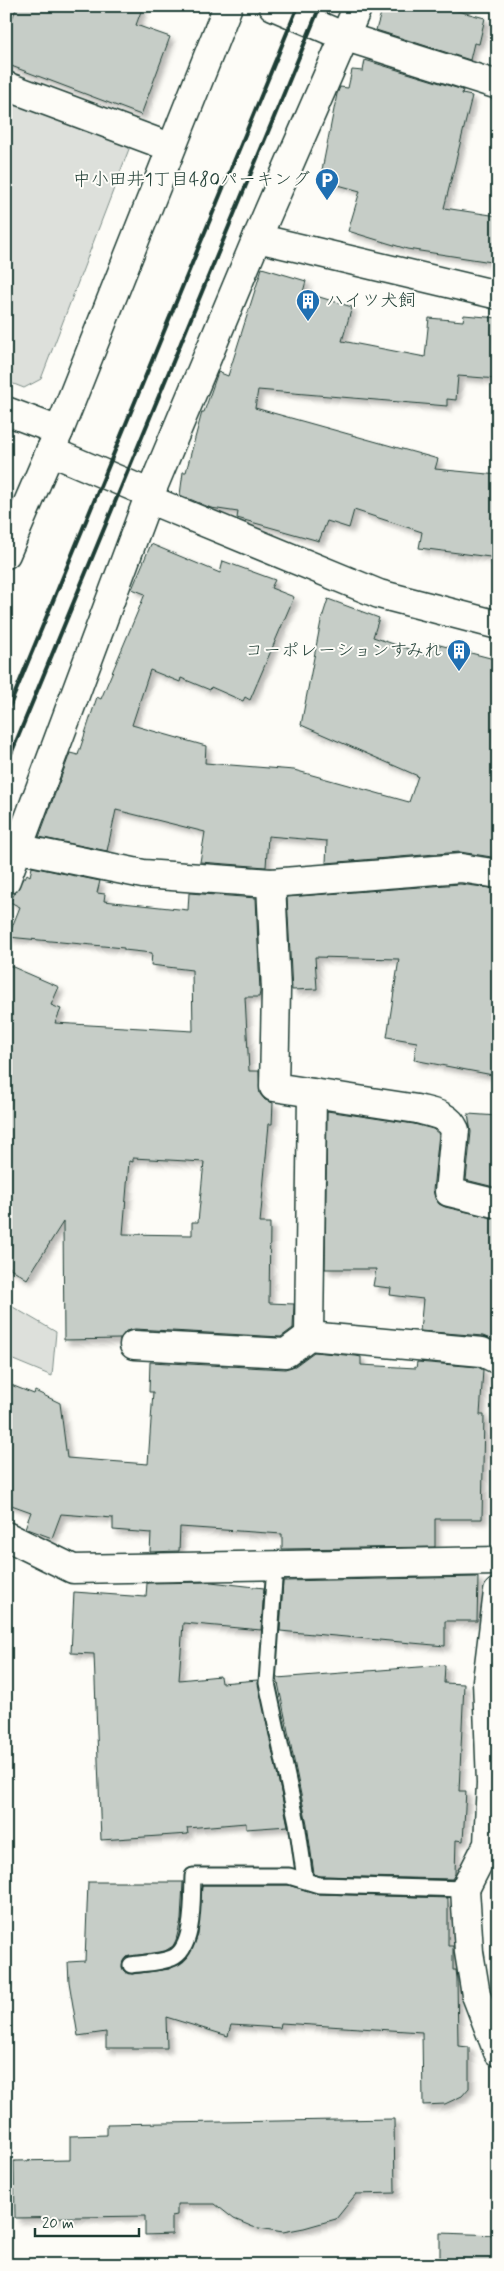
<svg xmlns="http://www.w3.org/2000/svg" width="504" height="2271" viewBox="0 0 504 2271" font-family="Mynerve,'Klee One',sans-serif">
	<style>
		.green { fill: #dde0db; stroke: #7e8e88 }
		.building { fill: #c6cdc7; stroke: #1f3d34; fill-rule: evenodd; filter: url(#shadow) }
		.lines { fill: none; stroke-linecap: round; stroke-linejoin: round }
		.service-casing { stroke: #1f3d34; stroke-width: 19 }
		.minor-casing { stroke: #1f3d34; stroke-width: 31 }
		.tertiary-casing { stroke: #1f3d34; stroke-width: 31 }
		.service { stroke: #fdfcf7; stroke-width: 15 }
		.minor { stroke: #fdfcf7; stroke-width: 28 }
		.tertiary { stroke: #fdfcf7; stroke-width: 28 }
		.rail { stroke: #1f3d34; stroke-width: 4 }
		.labels { text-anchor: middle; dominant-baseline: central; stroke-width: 4; stroke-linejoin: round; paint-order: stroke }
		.poi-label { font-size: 18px; fill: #1f3d34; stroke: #fdfcf7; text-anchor: end }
	</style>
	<defs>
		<filter id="shadow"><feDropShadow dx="4.5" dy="4.5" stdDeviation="2.5" flood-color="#0004"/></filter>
	</defs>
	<rect width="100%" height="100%" fill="#fdfcf7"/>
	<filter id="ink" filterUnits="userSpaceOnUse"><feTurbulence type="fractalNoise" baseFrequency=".02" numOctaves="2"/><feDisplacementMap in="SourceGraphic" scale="10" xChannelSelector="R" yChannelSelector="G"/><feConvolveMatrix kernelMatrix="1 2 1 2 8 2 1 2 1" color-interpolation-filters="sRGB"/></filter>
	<g filter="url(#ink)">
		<!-- green -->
		<g class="green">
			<path d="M6 96 126 140 129 149 41 379 24 388 6 381Z"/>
			<path d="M6 1303 56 1332 52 1376 6 1357Z"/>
		</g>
		<!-- building -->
		<g class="building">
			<path d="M17 6H143L136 25 170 37 141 115 6 64V35Z"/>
			<path d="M383 6H438L485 18 479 44 474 43 470 60 376 30Z"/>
			<path d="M365 60 463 90 462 94 472 96 444 208 498 216V263L407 249 348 231 360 191 320 180 337 94 340 87 348 88 352 70 363 71Z"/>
			<path d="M262 268 306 281 303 292 352 307 342 341 425 357 429 318 463 321 464 315 498 318V379L458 376 456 400 447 399V406L258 390 255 408 438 459 435 469 498 475V558L419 548 422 532 354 510 349 528 327 521 319 541 237 518 238 512 211 508 180 495 183 472H186L202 412H204L218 372 228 376Z"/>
			<path d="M151 544 220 573 223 561 275 580 271 588 294 597 250 700 245 697 243 701 211 687 210 690 181 678 180 682 150 670 132 725 206 746 205 763 294 770 409 802 418 776 301 725 321 621 328 599 379 618 373 637 429 656 432 643 498 660V858L460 852 326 863 327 841 268 836 266 867 200 862 205 832 116 810 107 851 39 837 70 753 78 755 97 697 101 699 145 594 132 589Z"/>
			<path d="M32 867 100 881 97 893 105 894 104 901 188 910 189 893 256 898 260 992 259 997H245L249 1071H259L260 1094 265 1100 273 1103 272 1124H269L260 1223H270L269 1303 294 1304 293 1328 281 1337 135 1329 126 1331 120 1339 64 1340 63 1222 27 1279 6 1265V964L59 987 51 1005 61 1009 55 1023 193 1031 192 970 151 965 152 953 124 950V948L8 937 20 907 10 902 23 878H25L27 874 30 876ZM133 1158 204 1162 198 1222H192V1235L123 1234 129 1161 133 1162Z"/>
			<path d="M460 884 498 889V1076L414 1060 417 1042 387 1037 399 959 315 957 317 989 292 990 287 897Z"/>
			<path d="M327 1111 414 1124 433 1129 439 1134 433 1190 435 1198 439 1204 445 1207 498 1219V1321L492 1340 483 1336 420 1331 423 1299 390 1295 391 1288 373 1286 376 1269H325Z"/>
			<path d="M468 1114 498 1116V1188L466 1180 471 1132Z"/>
			<path d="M314 1352 356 1356 361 1357V1365L416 1368 417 1362 478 1367 483 1370 480 1415H484L482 1519H435V1547L282 1549V1534L180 1527 179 1551 150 1552 151 1533 113 1530V1518L61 1514 52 1538 25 1528 31 1512 6 1503V1383L34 1394 35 1391 60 1403 67 1458 148 1464 153 1392H149L150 1362 285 1369 295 1366Z"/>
			<path d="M478 1577 477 1621H445V1646L280 1631 283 1581Z"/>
			<path d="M211 1582 264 1588 261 1630 183 1623 179 1680 220 1676 221 1683 258 1680 288 1826 246 1829V1823L187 1828 188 1834 101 1840 94 1654 71 1653 74 1592 146 1597 147 1583Z"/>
			<path d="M445 1665 444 1683 464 1684 459 1791H466L463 1841 456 1840 455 1874 452 1879 320 1876 314 1874 307 1824 277 1678Z"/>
			<path d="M88 1882H183L181 1920 176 1940 173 1946 165 1951 126 1957 122 1967 124 1971 132 1974 170 1969 187 1958 198 1935 202 1885H288L319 1894 448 1898V1946H453V1970H456L457 1978 458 2046 469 2047V2088L462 2096 445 2104 423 2105 422 2032 281 2023 280 2028 231 2025 228 2036 166 2017 167 2048H106V2032L78 2036 69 1982 68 1962 85 1961Z"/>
			<path d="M394 2119 395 2193 356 2194 336 2219 304 2228 283 2232 253 2227 234 2219 215 2204H177V2215L172 2216V2234L145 2235V2216L15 2218 14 2161 70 2160V2136L107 2135V2124Z"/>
			<path d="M440 2233 498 2235V2265H440Z"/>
		</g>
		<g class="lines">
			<!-- service casing -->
			<g class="service-casing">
				<g id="service">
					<path d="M275 1565 267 1683 297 1823 305 1879"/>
					<path d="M131 1965C144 1963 160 1963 172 1958 195 1949 192 1897 193 1876H289L319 1885 465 1889"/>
				</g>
			</g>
			<!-- minor casing -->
			<g class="minor-casing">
				<g id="minor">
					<path d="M273 6 343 36 498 85"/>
					<path d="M6 86 170 147"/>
					<path d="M257 238 498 295"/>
					<path d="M6 411 59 431"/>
					<path d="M50 451 151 494"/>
					<path d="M148 499 379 594 498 625"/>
					<path d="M6 846 143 874 271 883 461 868 498 874"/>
					<path d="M6 880 148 499 257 238 358 6"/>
					<path d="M271 883 276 990 274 1087 417 1109C432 1113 448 1114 455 1130L449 1192 498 1204"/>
					<path d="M309 1336 312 1093"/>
					<path d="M134 1345 286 1353 309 1336 482 1352 498 1360"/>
					<path d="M6 1536 73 1569 498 1561"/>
					<path d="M498 1592 487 1681 491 1783 488 1844 465 1889 469 1952 476 1995 498 2052"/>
				</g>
			</g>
			<!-- tertiary casing -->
			<g class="tertiary-casing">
				<path id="tertiary" d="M6 554 59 431 228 6"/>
			</g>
			<!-- service -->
			<use href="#service" class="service"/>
			<!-- minor -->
			<use href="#minor" class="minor"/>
			<!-- tertiary -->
			<use href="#tertiary" class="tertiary"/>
			<!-- rail -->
			<g class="rail">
				<path d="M6 715 298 6"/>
				<path d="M6 766 320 6"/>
			</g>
		</g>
	</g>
	<!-- icons -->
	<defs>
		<g id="parking-pin" transform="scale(1.25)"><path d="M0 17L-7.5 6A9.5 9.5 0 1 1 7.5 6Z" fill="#1f6fb2" stroke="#fdfcf7"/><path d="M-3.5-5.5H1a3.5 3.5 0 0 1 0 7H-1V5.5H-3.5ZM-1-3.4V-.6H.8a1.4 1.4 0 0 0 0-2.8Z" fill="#fff"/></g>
		<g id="building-pin" transform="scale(1.25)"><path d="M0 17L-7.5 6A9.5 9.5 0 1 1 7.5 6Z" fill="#1f6fb2" stroke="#fdfcf7"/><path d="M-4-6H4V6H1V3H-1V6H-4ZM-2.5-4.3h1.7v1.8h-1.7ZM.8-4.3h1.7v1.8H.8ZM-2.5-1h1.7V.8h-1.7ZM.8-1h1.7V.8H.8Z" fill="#fff"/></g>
	</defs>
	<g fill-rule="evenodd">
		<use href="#parking-pin" x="327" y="180"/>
		<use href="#building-pin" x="308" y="301"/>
		<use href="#building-pin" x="459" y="651"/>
	</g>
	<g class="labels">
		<!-- poi labels -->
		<g class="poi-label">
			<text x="310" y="180">中小田井1丁目480パーキング</text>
			<text x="326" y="301" text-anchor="start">ハイツ犬飼</text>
			<text x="442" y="651">コーポレーションすみれ</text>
		</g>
	</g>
	<!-- margin -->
	<rect width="504" height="2271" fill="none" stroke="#fdfcf7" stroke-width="25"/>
	<rect x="12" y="12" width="479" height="2246" fill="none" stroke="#1f3d34" stroke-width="2" filter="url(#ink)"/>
	<!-- scale -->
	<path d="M35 2228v8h104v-8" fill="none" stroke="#1f3d34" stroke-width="2.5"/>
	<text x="42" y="2228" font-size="15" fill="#1f3d34" stroke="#fdfcf7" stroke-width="4" paint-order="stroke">20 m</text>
</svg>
